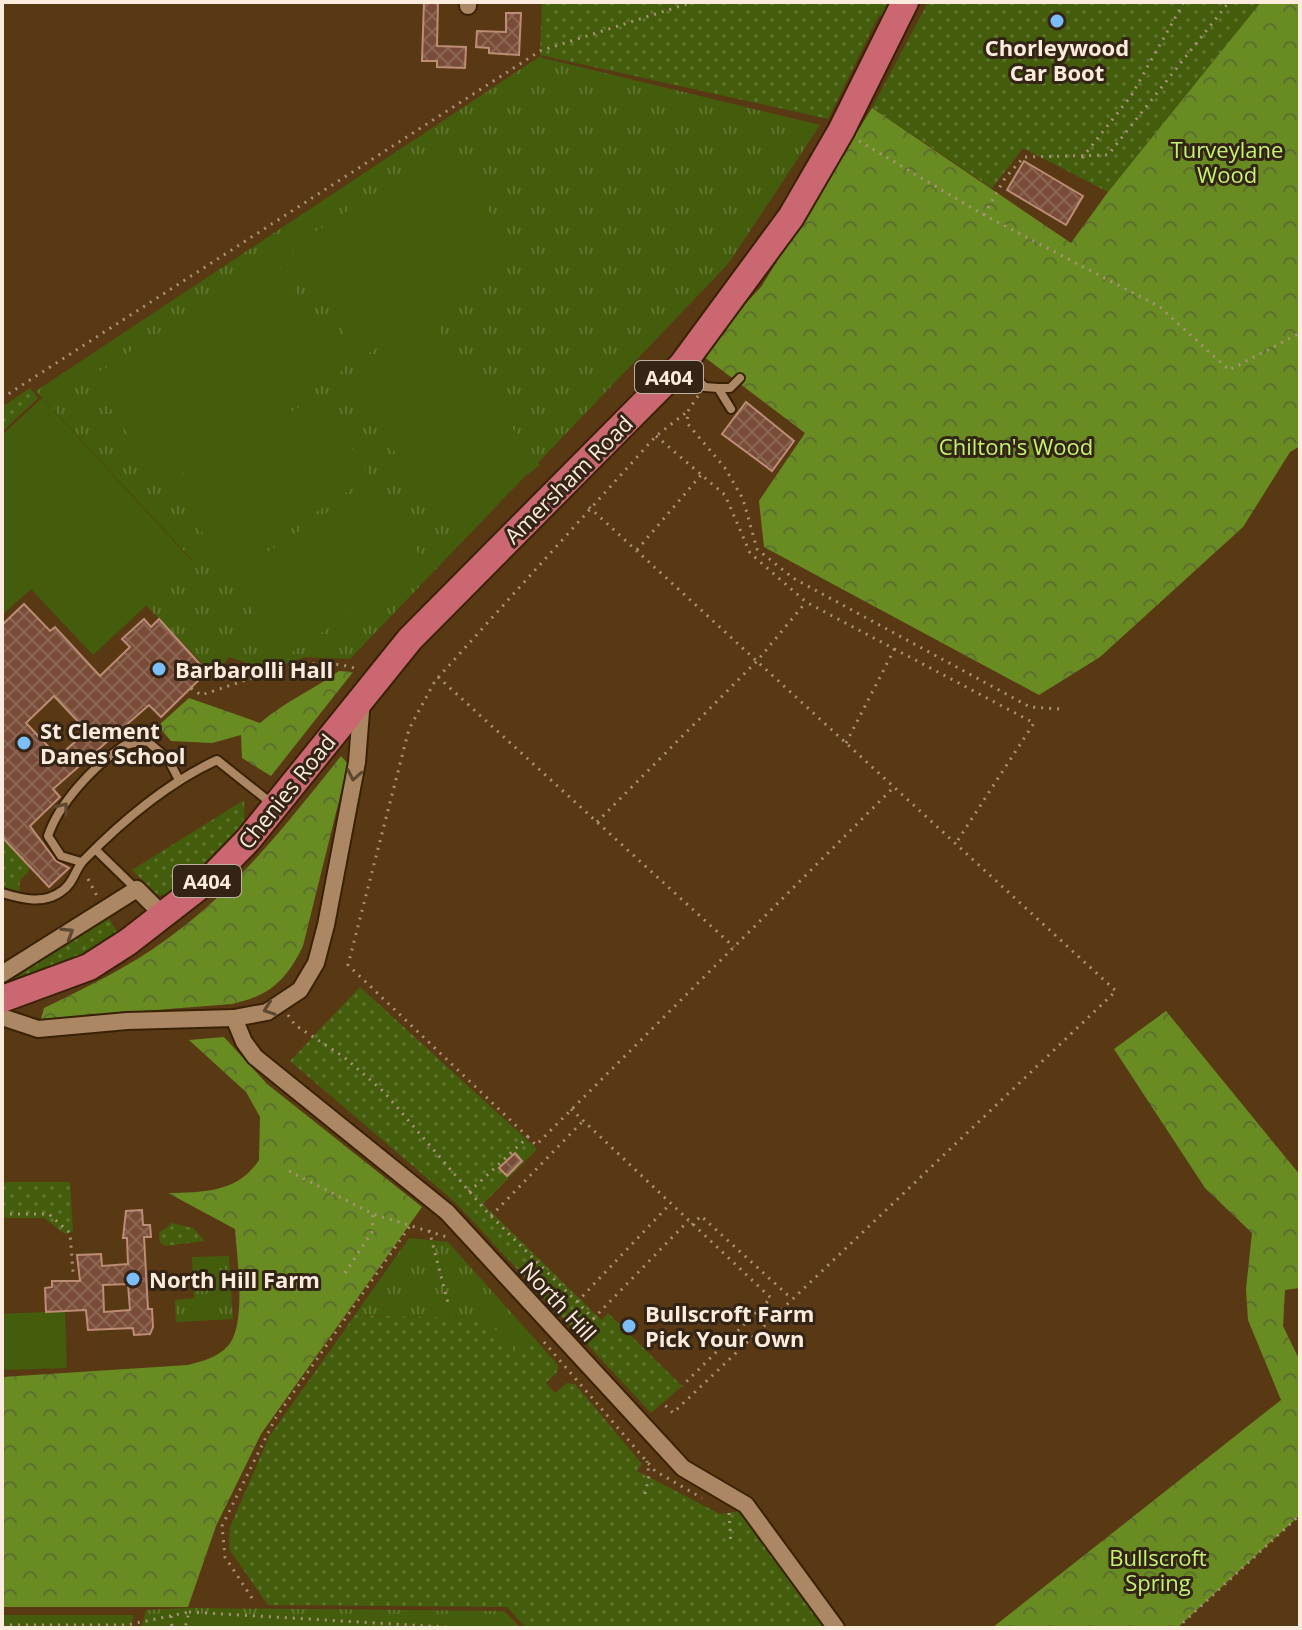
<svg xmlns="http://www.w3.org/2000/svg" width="1302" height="1630" viewBox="0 0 1302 1630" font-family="'Open Sans',sans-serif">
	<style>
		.grass { fill: url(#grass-dots) }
		.forest { fill: url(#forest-crowns) }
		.park { fill: url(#park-tufts) }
		.pitch { fill: #435d0c }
		.building { fill: url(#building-cross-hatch); stroke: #bc8c75; stroke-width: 2; fill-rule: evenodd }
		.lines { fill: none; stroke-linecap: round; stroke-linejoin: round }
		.service-casing { stroke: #392105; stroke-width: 12 }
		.minor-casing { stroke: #392105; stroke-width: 20 }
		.primary-casing { stroke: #392105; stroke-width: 30 }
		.path { stroke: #aa9278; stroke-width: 3; stroke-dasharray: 2 6; stroke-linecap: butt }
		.service { stroke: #ac8763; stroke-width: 8 }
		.minor { stroke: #ac8763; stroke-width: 16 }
		.primary { stroke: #cb6771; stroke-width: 26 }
		.oneway { stroke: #5d4730 }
		.poi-dot { fill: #7cbef9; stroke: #332415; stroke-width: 3 }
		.labels { text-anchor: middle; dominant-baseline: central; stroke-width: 6; stroke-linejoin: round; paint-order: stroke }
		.shield { fill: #332415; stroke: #c0b0a1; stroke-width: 2 }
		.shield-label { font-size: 20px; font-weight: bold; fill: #fcecdd }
		.poi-label { font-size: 22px; font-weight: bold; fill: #fcecdd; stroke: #332415; text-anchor: start }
		.park-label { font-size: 22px; fill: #c2f371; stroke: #332415 }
		.street-label { font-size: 22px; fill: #fcecdd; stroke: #332415 }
	</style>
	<defs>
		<pattern id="grass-dots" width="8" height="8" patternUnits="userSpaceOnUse" patternTransform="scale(2)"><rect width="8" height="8" fill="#435d0c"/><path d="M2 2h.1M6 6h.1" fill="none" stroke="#5f742f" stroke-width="1.8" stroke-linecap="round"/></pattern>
		<pattern id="forest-crowns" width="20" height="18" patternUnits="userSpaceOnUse" patternTransform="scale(2)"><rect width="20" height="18" fill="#698c22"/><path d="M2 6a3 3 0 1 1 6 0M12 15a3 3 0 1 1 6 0" fill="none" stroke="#5d702f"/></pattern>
		<pattern id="park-tufts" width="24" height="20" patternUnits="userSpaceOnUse" patternTransform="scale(2)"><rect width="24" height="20" fill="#435d0c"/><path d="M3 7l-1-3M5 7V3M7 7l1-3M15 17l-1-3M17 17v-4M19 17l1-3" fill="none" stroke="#5f742f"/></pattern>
		<pattern id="building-cross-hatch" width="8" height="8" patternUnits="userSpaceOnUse" patternTransform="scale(2)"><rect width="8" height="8" fill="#784c37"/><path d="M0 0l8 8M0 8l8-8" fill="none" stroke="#8c6654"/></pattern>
	</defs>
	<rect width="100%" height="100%" fill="#593914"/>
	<!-- grass -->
	<g class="grass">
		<path d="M542 2H896L888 19 879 15 828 119 540 55Z"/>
		<path d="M928 2H1261L1108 192 1023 148 992 188 872 108Z"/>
		<path d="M30 388 38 398 2 432V407Z"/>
		<path d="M244 800C245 810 245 821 240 831 230 848 177 898 158 895L132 870Z"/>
		<path d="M5 840 29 866V871L20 881 19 893 2 886V843Z"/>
		<path d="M108 917 119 935 73 961 2 990 4 981Z"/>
		<path d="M360 987 537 1149 483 1204 601 1320 608 1313 682 1386 651 1413 455 1202 290 1061Z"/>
		<path d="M2 1182H70L73 1232 65 1234 44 1218H2Z"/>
		<path d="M172 1223 193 1228 205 1241 165 1246 160 1242 159 1233Z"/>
		<path d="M355 1315 485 1318 515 1352 534 1338 558 1365 557 1372 546 1383 555 1393 567 1383 575 1384 642 1464 637 1471 720 1514 740 1511 825 1628H526L507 1607 268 1605 229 1549 230 1527 269 1437Z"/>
	</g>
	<!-- forest -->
	<g class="forest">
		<path d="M1261 2H1300V446L1290 452 1243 527 1100 657 1039 695 764 547 759 501 805 433 699 353 761 287 872 108 1071 243 1108 192Z"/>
		<path d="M339 671 353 672 271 776 242 758 241 735 212 743 171 741 158 726 189 698 260 723C284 702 313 690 339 671Z"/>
		<path d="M341 756 348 764 303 946C286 981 269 996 232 1004L41 1019 44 1008C87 987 129 967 167 939 236 890 289 821 341 756Z"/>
		<path d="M1166 1011 1300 1175V1288L1285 1290 1283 1326 1300 1361V1515L1177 1628H992L1281 1400 1248 1320 1246 1289 1252 1233 1205 1188 1114 1049Z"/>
		<path d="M224 1037 267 1084 422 1207 261 1434 216 1526 188 1607H2V1377L188 1365C202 1361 217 1358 228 1346 247 1325 237 1257 235 1229L168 1193C204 1192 237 1193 259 1160L260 1117 246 1092 189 1040Z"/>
	</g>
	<!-- park -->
	<g class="park">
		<path d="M539 57 820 125 728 264 350 659 305 657 268 670 229 657 214 676 146 605 193 561 36 391Z"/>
		<path d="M409 1238 448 1242 534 1338 515 1352 485 1318 355 1315Z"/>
		<path d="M229 1256 233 1319 176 1322 175 1300 194 1298 192 1257Z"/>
		<path d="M190 1608 504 1611 521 1628H141L146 1610Z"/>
		<path d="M2 1615H134L130 1628H2Z"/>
	</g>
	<!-- pitch -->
	<g class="pitch">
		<path d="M448 146 518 257 361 358 290 248Z"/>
		<path d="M274 259 344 369 161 487 91 377Z"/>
		<path d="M433 323 540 465 454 531 347 388Z"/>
		<path d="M317 395 370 477 226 570 174 488Z"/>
		<path d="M42 398 193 562 93 655 31 589 2 615V435Z"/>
		<path d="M373 483 426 564 283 658 230 576Z"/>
		<path d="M65 1311 67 1368 2 1370V1314Z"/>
	</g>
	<!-- building -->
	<g class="building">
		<path d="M424 2H438L437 46 466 47 465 68 437 67V61H422Z"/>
		<path d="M506 13H521L519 55 489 53V48L476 47 477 31 506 32Z"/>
		<path d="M1024 161 1083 196 1066 225 1007 190Z"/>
		<path d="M746 402 794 441 772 471 722 434Z"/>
		<path d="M24 604 50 631 55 627 100 676 130 647 122 639 144 619 151 627 159 619 207 672 161 717 149 705 53 789 60 797 30 826 56 861 69 868 49 887 2 837V625ZM54 696 87 731 58 757 26 723Z"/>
		<path d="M515 1153 522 1161 507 1176 499 1168Z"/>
		<path d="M142 1210 143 1225H150L151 1237H144L148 1309H152L153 1327 150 1334 134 1335 133 1328 88 1330 86 1310 46 1312 45 1288 52 1287V1281H80L77 1255 101 1254 102 1266 128 1264 127 1238H123L126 1211ZM128 1284 130 1310 104 1312 103 1285Z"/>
	</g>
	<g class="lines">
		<!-- service casing -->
		<g class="service-casing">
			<g id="service">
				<path d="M685 368 705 387 718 388 731 409"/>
				<path d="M718 388H730L740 378"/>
				<path d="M96 850 136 889"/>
				<path d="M81 862 61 856 48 836C59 803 93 767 122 747 128 743 139 743 147 741L168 759 178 778"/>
				<path d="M2 893C22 899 44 905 62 891 73 884 75 870 83 861 122 821 167 783 217 760L271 803"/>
			</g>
		</g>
		<!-- minor casing -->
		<g class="minor-casing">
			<g id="minor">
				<path d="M468 6V2"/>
				<path d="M2 974 137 889 163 915"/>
				<path d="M2 1017 38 1029 127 1021 234 1018 267 1012 300 990 316 963 326 925 357 762 362 699"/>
				<path d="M234 1018 244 1042 255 1057 447 1212 683 1468 746 1505 836 1628"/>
			</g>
		</g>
		<!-- primary casing -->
		<g class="primary-casing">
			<path id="primary" d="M2 999 89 967 128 942 213 876 248 840 410 639 682 365 791 217 841 131 905 2"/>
		</g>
		<!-- path -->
		<g class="path">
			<path d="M859 141 984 215 1160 307 1229 370 1300 333"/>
			<path d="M1082 158 1131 96 1184 2"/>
			<path d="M984 215 1005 178 1024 157 1108 155 1229 2"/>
			<path d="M698 396 688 411 687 423 725 468 743 499 757 549 793 578 1030 707 1060 709"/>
			<path d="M2 398 540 51 693 2"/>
			<path d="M656 436 725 495 750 553 806 602 1034 723 956 843"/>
			<path d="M589 507 1116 991 673 1413 663 1403"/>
			<path d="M637 550 701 475"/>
			<path d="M438 677 734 947"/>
			<path d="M191 688 201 695C248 681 311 650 359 670"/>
			<path d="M846 743 895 648"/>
			<path d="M597 822 757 661 806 602"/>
			<path d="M88 879 97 896"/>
			<path d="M288 1015 295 1025 344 1057 384 1092 487 1212 598 1323"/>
			<path d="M571 1109 771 1298 682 1386"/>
			<path d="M528 1137 348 965 409 729 435 681 656 436 688 411"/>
			<path d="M289 1171 373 1214 447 1237"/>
			<path d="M469 1192 528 1137 536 1145 893 788"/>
			<path d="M2 1214H49L70 1233 73 1272"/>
			<path d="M491 1216 583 1121"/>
			<path d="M692 1225 701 1216 792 1299"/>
			<path d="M429 1230 449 1307"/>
			<path d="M345 1273 372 1232 373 1214"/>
			<path d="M577 1302 670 1204"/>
			<path d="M593 1319 688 1221"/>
			<path d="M544 1342 655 1471 702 1498"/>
			<path d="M645 1494 649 1476 647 1461"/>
			<path d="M729 1513 731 1544"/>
			<path d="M252 1598 225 1557 222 1526 275 1419 410 1226"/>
			<path d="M189 1612 461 1628"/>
			<path d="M171 1616 172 1628"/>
			<path d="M2 1625H127L189 1612 185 1628"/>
			<path d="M1177 1628 1300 1515"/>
		</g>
		<!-- service -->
		<use href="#service" class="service"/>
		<!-- minor -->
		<use href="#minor" class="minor"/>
		<!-- primary -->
		<use href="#primary" class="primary"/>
	</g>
	<!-- one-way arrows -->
	<defs><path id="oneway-chevron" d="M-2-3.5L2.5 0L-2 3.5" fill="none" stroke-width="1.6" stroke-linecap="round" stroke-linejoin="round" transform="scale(2)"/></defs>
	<g class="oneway">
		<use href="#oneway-chevron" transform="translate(354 775) rotate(101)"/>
		<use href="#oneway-chevron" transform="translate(63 808) rotate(-52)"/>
		<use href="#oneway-chevron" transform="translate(68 933) rotate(-32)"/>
		<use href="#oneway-chevron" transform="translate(269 1009) rotate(160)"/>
	</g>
	<!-- markers -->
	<g class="poi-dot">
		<circle cx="1057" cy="21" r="8"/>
		<circle cx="159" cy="669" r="8"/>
		<circle cx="24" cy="743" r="8"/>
		<circle cx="133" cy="1279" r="8"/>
		<circle cx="629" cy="1326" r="8"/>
	</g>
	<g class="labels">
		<!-- shield labels -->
		<g class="shield">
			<rect x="635" y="361" width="68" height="32" rx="6"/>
			<rect x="173" y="865" width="68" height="32" rx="6"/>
		</g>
		<g class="shield-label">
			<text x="669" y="377">A404</text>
			<text x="207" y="881">A404</text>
		</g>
		<!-- poi labels -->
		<g class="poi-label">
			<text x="1057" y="47" text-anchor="middle">Chorleywood<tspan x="1057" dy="25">Car Boot</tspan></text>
			<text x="175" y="669">Barbarolli Hall</text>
			<text x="40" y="730">St Clement<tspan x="40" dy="25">Danes School</tspan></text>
			<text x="149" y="1279">North Hill Farm</text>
			<text x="645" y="1313">Bullscroft Farm<tspan x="645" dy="25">Pick Your Own</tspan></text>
		</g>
		<!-- park labels -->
		<g class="park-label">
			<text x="1227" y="149">Turveylane<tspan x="1227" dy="25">Wood</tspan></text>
			<text x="1016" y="446">Chilton's Wood</text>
			<text x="1158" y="1557">Bullscroft<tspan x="1158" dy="25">Spring</tspan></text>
		</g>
		<!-- street labels -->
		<g class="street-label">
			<text transform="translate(568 479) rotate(-45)">Amersham Road</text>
			<text transform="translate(286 791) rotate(-51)">Chenies Road</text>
			<text transform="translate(559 1301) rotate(47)">North Hill</text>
		</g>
	</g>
	<!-- border -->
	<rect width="1302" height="1630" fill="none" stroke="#fcecdd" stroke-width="8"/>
</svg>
